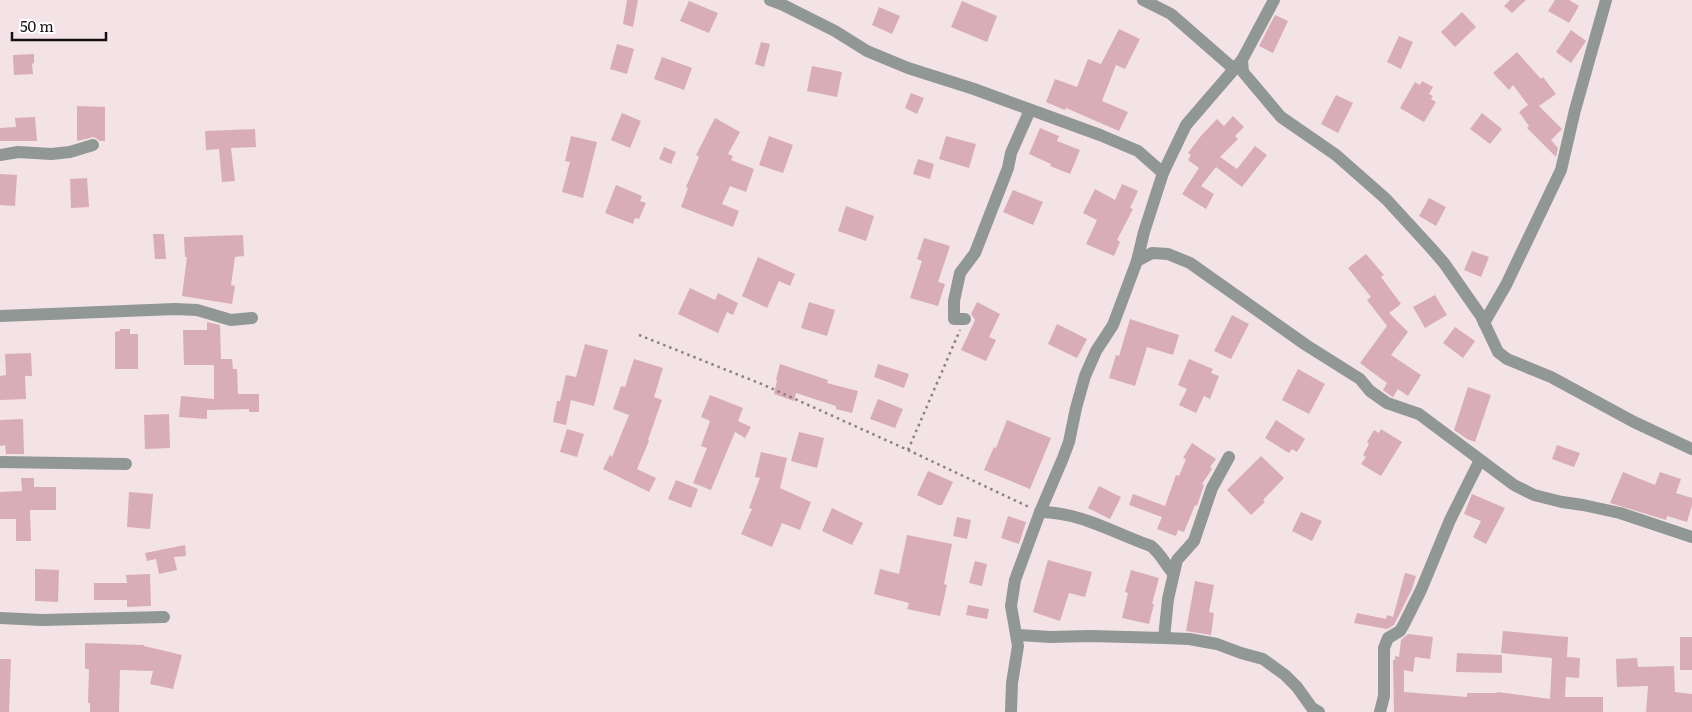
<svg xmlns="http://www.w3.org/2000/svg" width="1692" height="712" viewBox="0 0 1692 712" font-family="Literata,serif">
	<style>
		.building { fill: #d8adb7 }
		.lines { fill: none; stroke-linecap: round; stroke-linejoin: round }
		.path { stroke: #8a7f81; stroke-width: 2.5; stroke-dasharray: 2.5 4; stroke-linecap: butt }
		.minor { stroke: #909794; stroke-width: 12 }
	</style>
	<rect width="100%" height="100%" fill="#f3e3e6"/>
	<!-- building -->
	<g class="building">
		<path d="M627 0H638L633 27 623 24Z"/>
		<path d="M1510 0H1526L1512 13 1504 6Z"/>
		<path d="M1555 0H1569L1579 6 1569 23 1548 11Z"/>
		<path d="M689 1 718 13 709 33 680 21Z"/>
		<path d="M962 1 997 16 987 42 951 27Z"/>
		<path d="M879 7 900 16 892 34 872 25Z"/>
		<path d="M1462 12 1476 27 1455 47 1441 32Z"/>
		<path d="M1275 15 1288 21 1273 53 1259 46Z"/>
		<path d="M1119 29 1140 39 1125 69 1116 65 1102 101 1128 112 1119 131 1066 108 1065 110 1046 102 1055 79 1077 87 1088 59 1101 64Z"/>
		<path d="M1571 30 1586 41 1571 63 1556 52Z"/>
		<path d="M1399 36 1413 42 1401 69 1387 62Z"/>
		<path d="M761 42 770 44 764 67 755 64Z"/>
		<path d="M617 44 634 49 627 74 610 69Z"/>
		<path d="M1517 52 1541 79 1543 77 1556 94 1539 106 1562 129 1551 140 1558 148 1556 157 1527 128 1529 126 1519 112 1528 105 1513 85 1509 90 1493 73Z"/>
		<path d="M34 54V63L32 64 33 74 14 75 13 55Z"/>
		<path d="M662 57 692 68 684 90 654 79Z"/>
		<path d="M812 66 842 72 837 97 807 91Z"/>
		<path d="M1422 81 1433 87 1429 94 1433 96 1431 99 1436 102 1424 122 1400 108 1415 82 1420 85Z"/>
		<path d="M911 93 924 98 917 114 905 108Z"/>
		<path d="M1336 95 1353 103 1338 133 1321 124Z"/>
		<path d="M77 106 105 107V141H100L94 137 77 141Z"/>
		<path d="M622 113 641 121 630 148 611 140Z"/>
		<path d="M1482 113 1502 129 1490 144 1470 129Z"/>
		<path d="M1233 116 1244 127 1235 136 1238 139 1220 157 1237 169 1255 146 1267 155 1242 187 1216 167 1201 186 1214 194 1206 209 1182 194 1199 168 1188 160 1191 155 1188 153 1200 137 1217 119 1224 126Z"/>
		<path d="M35 117 37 141H0V128L16 127 15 118Z"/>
		<path d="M715 118 740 132 728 154 733 156 731 160 754 169 746 192 730 186 722 204 739 211 733 227 681 207 688 188 686 187 699 157 696 155Z"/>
		<path d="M1040 128 1059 136 1057 141 1080 150 1070 174 1050 166 1051 164 1029 154Z"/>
		<path d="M255 129 256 147 231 148 235 181 222 182 219 149 206 150 205 131Z"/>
		<path d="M571 136 597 142 583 198 562 192 570 162 565 161Z"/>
		<path d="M769 136 793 145 783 173 759 165Z"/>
		<path d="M946 136 976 144 969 168 939 159Z"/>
		<path d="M664 147 676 152 671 164 659 159Z"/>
		<path d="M918 159 934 164 930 179 913 174Z"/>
		<path d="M0 174 17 175 15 206 0 205Z"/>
		<path d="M87 178 89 207 71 208 70 179Z"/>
		<path d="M1122 184 1138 191 1130 208 1133 209 1117 240 1120 242 1114 256 1086 244 1097 220 1083 213 1095 189 1115 200Z"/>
		<path d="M616 185 642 196 640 201 646 203 639 219 635 218 633 224 605 213Z"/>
		<path d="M1013 190 1043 202 1033 225 1003 212Z"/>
		<path d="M1429 198 1446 207 1436 226 1419 216Z"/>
		<path d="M846 206 874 216 866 241 838 231Z"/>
		<path d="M153 234H164L166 259H155Z"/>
		<path d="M243 235 244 256 235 257 231 285 235 286 232 304 182 296 187 257H185L184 237Z"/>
		<path d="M924 238 950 246 938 282 945 284 938 306 910 298 922 261 917 259Z"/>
		<path d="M1472 251 1489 257 1481 277 1464 270Z"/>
		<path d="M1366 254 1384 275 1381 277 1401 304 1389 313 1408 332 1391 355 1421 375 1408 396 1398 389 1393 397 1391 396 1383 390 1387 383 1360 363 1387 326 1367 300 1371 297 1348 268Z"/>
		<path d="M758 257 795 274 790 286 779 281 767 308 742 296Z"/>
		<path d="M690 288 715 300 718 293 738 303 733 315 727 312 718 333 678 314Z"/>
		<path d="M1435 295 1447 315 1425 328 1413 307Z"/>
		<path d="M809 302 835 310 827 336 801 328Z"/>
		<path d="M977 302 1000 314 989 337 996 340 986 361 961 350 975 320 971 314Z"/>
		<path d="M1232 315 1249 324 1231 359 1214 351Z"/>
		<path d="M1130 319 1179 335 1173 355 1147 347 1135 386 1109 378 1116 355 1119 356Z"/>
		<path d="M207 322 220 325 221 359H232L233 369H237L238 394H259V412H249V409L207 410V419L179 417 181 396 214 399V365H184L183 330H207Z"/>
		<path d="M1057 324 1087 339 1077 358 1048 344Z"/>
		<path d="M1455 327 1475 341 1463 358 1443 343Z"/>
		<path d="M120 329H130V334H138V369H115V332L120 331Z"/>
		<path d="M585 344 608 350 594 406 571 400 566 425 553 422 557 401H560L566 375 576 377Z"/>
		<path d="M31 353 32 376H25L26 399 0 400V376L6 375 5 354Z"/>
		<path d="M634 359 663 368 654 397 662 400 648 440 649 441 637 469 656 478 649 492 603 469 610 455 612 457 629 415 613 409 621 386 625 387Z"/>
		<path d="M1189 359 1213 369 1211 373 1219 376 1210 399 1204 396 1196 413 1179 405 1187 389 1178 385Z"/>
		<path d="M780 364 828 380 827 383 858 391 852 413 836 409V406L796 393 794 401 774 394 777 380H776Z"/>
		<path d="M878 364 909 374 904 388 874 377Z"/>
		<path d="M1298 369 1325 384 1309 414 1282 400Z"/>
		<path d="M1468 387 1491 395 1475 442 1467 439 1454 430Z"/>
		<path d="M710 395 743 408 738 421 751 427 745 438 735 432 711 490 693 483 707 448 701 446 710 421 701 417Z"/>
		<path d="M878 399 903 409 895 428 870 419Z"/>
		<path d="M169 414 170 448 145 449 144 415Z"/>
		<path d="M23 419 24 454H6L5 445 0 446V420Z"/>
		<path d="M1007 420 1051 438 1030 489 984 470 994 447 996 448Z"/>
		<path d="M1276 420 1305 439 1297 452 1292 449 1289 453 1265 438Z"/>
		<path d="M567 429 584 434 577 457 560 452Z"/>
		<path d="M1381 429 1402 442 1381 476 1361 464 1366 457 1363 455 1369 444 1367 442 1374 430 1379 433Z"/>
		<path d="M799 432 824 438 817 468 791 461Z"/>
		<path d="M1192 443 1216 459 1210 467 1212 469 1202 484 1204 485 1197 506 1195 505 1184 532 1178 530 1176 536 1157 529 1162 517 1129 505 1133 494 1165 506 1176 475 1179 476 1186 459 1183 458Z"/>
		<path d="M1557 445 1580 453 1574 467 1552 459Z"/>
		<path d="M761 452 787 458 780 488 811 502 800 530 782 523 772 547 741 534 752 509 749 508 760 478 755 477Z"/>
		<path d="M1261 456 1284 478 1263 500 1265 502 1251 515 1227 490Z"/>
		<path d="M928 471 953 482 942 505H938L917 495Z"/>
		<path d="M1623 472 1655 485 1660 472 1681 479 1676 493 1692 498V505L1687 522 1667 516 1666 520 1610 503Z"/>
		<path d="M21 478H34V487H56V510H30L31 541H16V519H0V492L22 491Z"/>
		<path d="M676 480 698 489 691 508 668 499Z"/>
		<path d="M1099 486 1121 497 1110 519 1088 508Z"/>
		<path d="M129 492 153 494 150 529 127 527Z"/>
		<path d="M1472 494 1505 508 1486 544 1473 537 1481 521 1464 514Z"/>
		<path d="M832 508 863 523 852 545 822 531Z"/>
		<path d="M1301 512 1322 521 1312 541 1292 531Z"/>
		<path d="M1008 516 1026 522 1019 544 1001 538Z"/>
		<path d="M957 517 971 520 967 539 953 536Z"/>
		<path d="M907 535 952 544 944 584 947 585 940 616 907 609 909 603 874 594 880 569 899 574Z"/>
		<path d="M185 545 186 556 174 557 177 570 159 574 156 559 147 561 145 553Z"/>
		<path d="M1048 560 1092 572 1085 597 1069 593 1060 621 1033 612Z"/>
		<path d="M975 561 987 564 982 586 969 583Z"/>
		<path d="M35 569 59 570 58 602 35 601Z"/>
		<path d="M1131 570 1159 578 1152 604H1154L1149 624 1122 618 1128 593 1125 592Z"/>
		<path d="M1405 573 1416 576 1412 589 1394 625 1387 629 1354 623 1357 613 1386 619 1387 615 1393 617Z"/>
		<path d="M150 574 151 606 127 607V600H94V583H127L126 575Z"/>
		<path d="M1195 581 1214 585 1209 612 1214 613 1211 635 1186 631Z"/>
		<path d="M968 605 989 609 987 619 966 615Z"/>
		<path d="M1503 631 1568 637 1567 657 1580 658 1579 678 1566 677 1565 697H1603V712H1394L1393 660H1395V656L1399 657 1401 640 1408 634 1433 637 1430 659 1415 657 1413 672 1404 670V692L1467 697V693H1497V692L1550 699 1552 658 1501 653Z"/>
		<rect x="1680" y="637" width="12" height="33"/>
		<path d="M85 643 144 645V646L182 655 173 689 150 684 153 671 120 670 119 712H90V703H88L89 669H85Z"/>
		<path d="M1457 653 1502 655V673L1456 672Z"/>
		<path d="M1637 658 1638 667 1674 666 1675 692 1692 694V712H1646L1648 686 1617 687 1616 659Z"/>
		<path d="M0 659H11L9 712H0Z"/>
	</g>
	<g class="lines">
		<!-- path -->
		<g class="path">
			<path d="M639 335 764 385 908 450 1029 507"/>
			<path d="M908 450 960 330"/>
		</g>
		<!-- minor -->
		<g class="minor">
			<path d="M770 0 783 5 835 31 867 51 908 68 974 89 1100 135 1138 151 1163 173"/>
			<path d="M1143 0 1171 14 1234 69"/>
			<path d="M1274 0 1242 60 1243 72 1281 117 1336 155 1386 199 1431 248 1444 263 1481 316 1498 352 1507 359 1551 377 1634 422 1692 449"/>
			<path d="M0 155 18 152 51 154 70 152 93 145"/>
			<path d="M1137 261 1144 232 1163 173 1186 125 1242 60"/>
			<path d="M0 316 175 309 197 310 231 320 252 318"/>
			<path d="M965 319H954V301L960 273 975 253 1008 168 1011 153 1030 110"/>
			<path d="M1484 323 1506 285 1561 170 1575 110 1606 0"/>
			<path d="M0 462 126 464"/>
			<path d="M1040 512C1080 512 1114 533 1151 546 1161 554 1165 564 1173 573"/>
			<path d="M0 618 42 620 164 617"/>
			<path d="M1018 635 1051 637 1090 636 1164 638 1189 639 1217 644 1241 653 1263 659 1285 675 1297 687 1312 708 1319 712"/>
			<path d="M1164 638 1168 599 1177 560 1194 541 1212 488 1229 457"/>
			<path d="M1011 712 1012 683 1018 646 1011 606 1015 580 1040 512 1063 458 1069 442 1076 408 1085 376 1096 351 1113 325 1137 261 1152 253 1168 254 1190 263 1306 345 1360 379 1370 391 1387 403 1419 414 1514 485 1534 495 1562 502 1583 505 1620 513 1692 537"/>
			<path d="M1380 712 1384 696V648L1388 638 1400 631 1404 624 1421 590 1450 520 1480 460"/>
		</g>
	</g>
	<!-- scale -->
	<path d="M12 32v8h94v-8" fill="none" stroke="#140f10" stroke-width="2.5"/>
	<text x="20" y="32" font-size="15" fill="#140f10" stroke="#ffffff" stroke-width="4" paint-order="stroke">50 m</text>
</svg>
